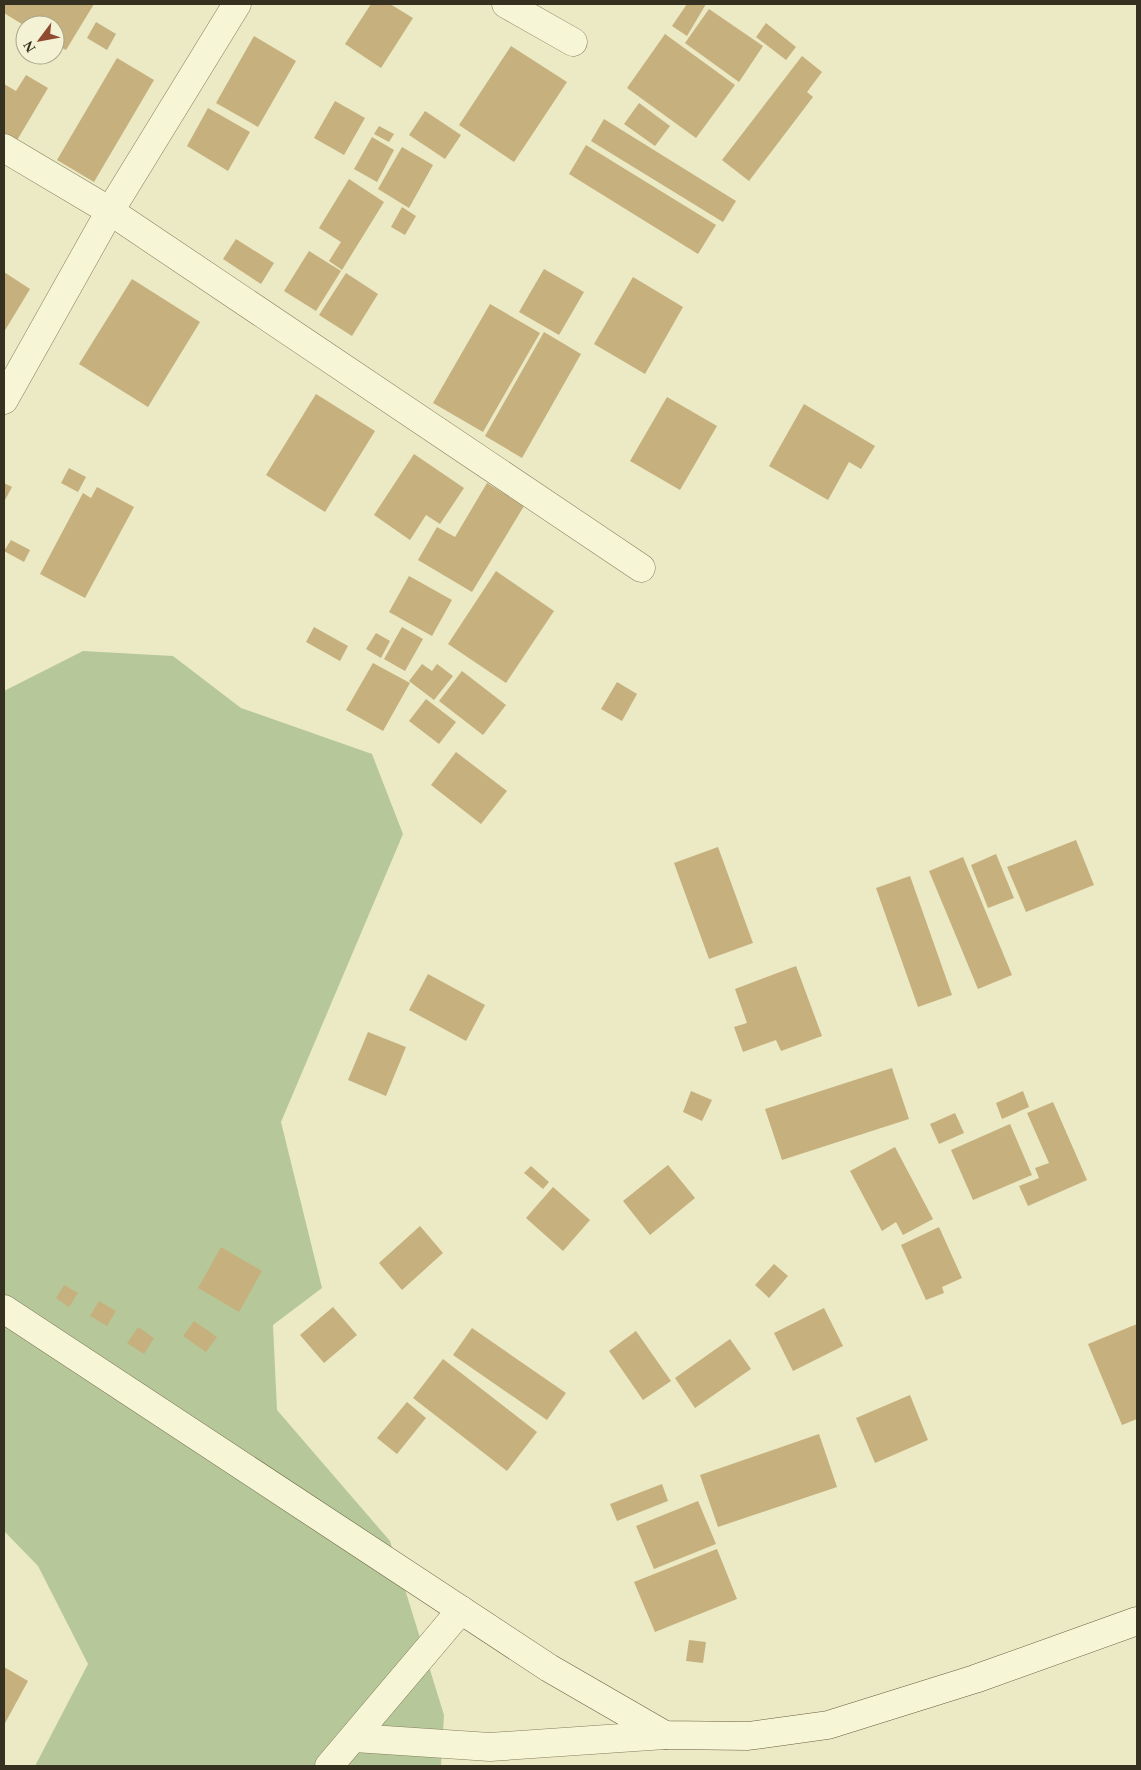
<svg xmlns="http://www.w3.org/2000/svg" width="1141" height="1770" viewBox="0 0 1141 1770" font-family="Georgia,serif">
	<style>
		.green { fill: #b6c899 }
		.building { fill: #c6b07d }
		.lines { fill: none; stroke-linecap: round; stroke-linejoin: round }
		.street-casing { stroke: #847d5c; stroke-width: 29 }
		.secondary-casing { stroke: #665e3f; stroke-width: 29 }
		.street { stroke: #f6f6d7; stroke-width: 28 }
		.secondary { stroke: #f6f6d7; stroke-width: 28 }
	</style>
	<rect width="100%" height="100%" fill="#ebeac5"/>
	<!-- green -->
	<path class="green" d="M83 651 173 656 241 708 372 754 403 834 281 1122 322 1288 273 1325 277 1410 390 1541 444 1715 441 1766H35L88 1664 38 1566 4 1531V691Z"/>
	<!-- building -->
	<g class="building">
		<path d="M4 4H94L66 50 55 44V25L25 26 4 13Z"/>
		<path d="M371 4H390L413 18 381 68 345 44Z"/>
		<path d="M687 4H706L687 36 672 26Z"/>
		<path d="M709 9 763 46 739 82 685 43Z"/>
		<path d="M96 22 116 34 107 50 87 38Z"/>
		<path d="M766 23 796 47 786 60 756 37Z"/>
		<path d="M665 34 735 85 696 138 627 88Z"/>
		<path d="M254 36 296 61 258 127 216 103Z"/>
		<path d="M511 46 567 82 514 162 459 125Z"/>
		<path d="M802 56 822 72 807 92 813 97 749 181 722 160Z"/>
		<path d="M117 58 154 80 94 182 57 160Z"/>
		<path d="M26 75 48 88 16 142 4 134V84L16 91Z"/>
		<path d="M335 101 365 118 344 155 314 138Z"/>
		<path d="M639 103 670 126 655 146 624 124Z"/>
		<path d="M208 108 250 132 228 171 187 146Z"/>
		<path d="M425 111 461 135 445 159 409 135Z"/>
		<path d="M604 119 736 201 723 222 591 141Z"/>
		<path d="M379 126 394 134 389 142 374 134Z"/>
		<path d="M372 137 394 150 377 182 354 169Z"/>
		<path d="M586 145 716 225 698 254 569 174Z"/>
		<path d="M402 147 433 165 409 208 378 189Z"/>
		<path d="M349 179 384 202 342 270 329 261 341 242 319 228Z"/>
		<path d="M402 207 416 216 405 235 391 227Z"/>
		<path d="M236 239 274 263 261 284 223 259Z"/>
		<path d="M309 251 341 271 316 311 284 291Z"/>
		<path d="M544 269 584 292 559 335 519 312Z"/>
		<path d="M4 272 30 289 4 332Z"/>
		<path d="M346 273 378 294 352 336 319 315Z"/>
		<path d="M633 277 683 307 645 374 594 344Z"/>
		<path d="M132 279 200 322 148 407 79 364Z"/>
		<path d="M490 304 540 333 483 432 433 403Z"/>
		<path d="M544 332 581 354 522 458 485 436Z"/>
		<path d="M316 394 375 431 325 512 266 475Z"/>
		<path d="M667 397 717 426 680 490 630 461Z"/>
		<path d="M804 404 875 446 861 469 849 462 828 500 769 466Z"/>
		<path d="M414 454 464 488 440 524 426 515 410 540 374 515Z"/>
		<path d="M69 468 86 477 78 492 61 483Z"/>
		<path d="M4 483 12 487 4 502Z"/>
		<path d="M487 483 524 506 472 592 418 560 437 527 455 537Z"/>
		<path d="M97 487 134 507 85 598 40 574 83 493 91 498Z"/>
		<path d="M11 540 30 550 24 562 4 551Z"/>
		<path d="M496 571 554 611 506 683 448 644Z"/>
		<path d="M409 576 452 600 432 636 389 612Z"/>
		<path d="M314 627 348 646 340 661 306 642Z"/>
		<path d="M402 627 423 639 405 671 384 659Z"/>
		<path d="M376 633 390 641 381 658 366 649Z"/>
		<path d="M373 663 410 683 383 731 346 710Z"/>
		<path d="M422 664 432 671 437 664 453 676 434 700 409 681Z"/>
		<path d="M462 671 506 705 483 735 439 701Z"/>
		<path d="M617 682 637 694 622 721 601 709Z"/>
		<path d="M426 699 456 722 439 744 409 721Z"/>
		<path d="M456 752 507 791 481 824 431 785Z"/>
		<path d="M1076 840 1094 885 1026 912 1007 867Z"/>
		<path d="M718 847 753 943 709 959 674 863Z"/>
		<path d="M996 854 1014 898 988 908 971 865Z"/>
		<path d="M963 857 1012 975 978 989 929 871Z"/>
		<path d="M910 876 952 995 918 1007 876 888Z"/>
		<path d="M796 966 822 1036 781 1051 776 1040 743 1052 734 1027 747 1023 735 989Z"/>
		<path d="M428 974 485 1005 466 1041 409 1010Z"/>
		<path d="M368 1032 406 1047 386 1096 348 1080Z"/>
		<path d="M892 1068 909 1119 782 1160 765 1109Z"/>
		<path d="M691 1091 712 1100 702 1121 683 1112Z"/>
		<path d="M1023 1091 1029 1107 1002 1119 996 1103Z"/>
		<path d="M1053 1102 1087 1180 1028 1206 1019 1186 1039 1178 1035 1168 1049 1163 1027 1113Z"/>
		<path d="M955 1113 964 1133 939 1144 930 1124Z"/>
		<path d="M1010 1124 1032 1175 973 1200 951 1150Z"/>
		<path d="M895 1147 933 1219 903 1235 896 1222 882 1231 850 1171Z"/>
		<path d="M668 1165 695 1198 650 1235 623 1201Z"/>
		<path d="M531 1166 549 1182 543 1189 524 1173Z"/>
		<path d="M553 1187 590 1220 563 1251 526 1218Z"/>
		<path d="M420 1226 443 1253 402 1290 379 1263Z"/>
		<path d="M939 1227 962 1278 942 1287 944 1293 926 1300 901 1245Z"/>
		<path d="M221 1247 262 1271 239 1312 198 1288Z"/>
		<path d="M774 1264 788 1276 769 1298 755 1285Z"/>
		<path d="M64 1285 78 1293 69 1307 56 1298Z"/>
		<path d="M99 1301 116 1311 107 1326 90 1316Z"/>
		<path d="M333 1307 357 1335 324 1363 300 1335Z"/>
		<path d="M824 1308 843 1346 793 1371 774 1333Z"/>
		<path d="M194 1321 217 1337 206 1352 183 1336Z"/>
		<path d="M1137 1324V1419L1122 1425 1088 1344Z"/>
		<path d="M138 1327 154 1338 144 1354 127 1343Z"/>
		<path d="M472 1328 566 1393 547 1420 453 1355Z"/>
		<path d="M636 1331 671 1381 643 1400 609 1351Z"/>
		<path d="M730 1339 751 1369 695 1408 675 1378Z"/>
		<path d="M443 1359 537 1432 507 1471 413 1398Z"/>
		<path d="M910 1395 928 1440 875 1463 856 1418Z"/>
		<path d="M407 1402 426 1418 397 1454 377 1438Z"/>
		<path d="M819 1434 837 1487 718 1527 700 1475Z"/>
		<path d="M662 1484 668 1501 617 1521 610 1504Z"/>
		<path d="M698 1501 716 1544 654 1569 636 1526Z"/>
		<path d="M717 1549 737 1599 655 1632 634 1582Z"/>
		<path d="M689 1640 706 1642 703 1663 686 1661Z"/>
		<path d="M4 1667 28 1681 4 1725Z"/>
	</g>
	<g class="lines">
		<!-- street casing -->
		<g class="street-casing">
			<g id="street">
				<path d="M506 4 573 42"/>
				<path d="M4 148 110 211 641 568"/>
				<path d="M4 400 110 211 237 4"/>
				<path d="M355 1738 490 1747 665 1735"/>
				<path d="M329 1766 461 1610"/>
			</g>
		</g>
		<!-- secondary casing -->
		<g class="secondary-casing">
			<path id="secondary" d="M4 1309 549 1668 665 1735 748 1736 828 1725 975 1679 1137 1621"/>
		</g>
		<!-- street -->
		<use href="#street" class="street"/>
		<!-- secondary -->
		<use href="#secondary" class="secondary"/>
	</g>
	<!-- border -->
	<rect width="1141" height="1770" fill="none" stroke="#35301f" stroke-width="10"/>
	<!-- north arrow -->
	<g transform="translate(40 40) rotate(238)"><circle r="24" fill="#f3f2d4" stroke="#a7a48c"/>
	<path d="M0-4L9 19L0 12L-9 19Z" fill="#8f4a30"/>
	<text y="-8" font-size="14" font-weight="bold" text-anchor="middle" fill="#35301f">N</text>
	</g>
</svg>
